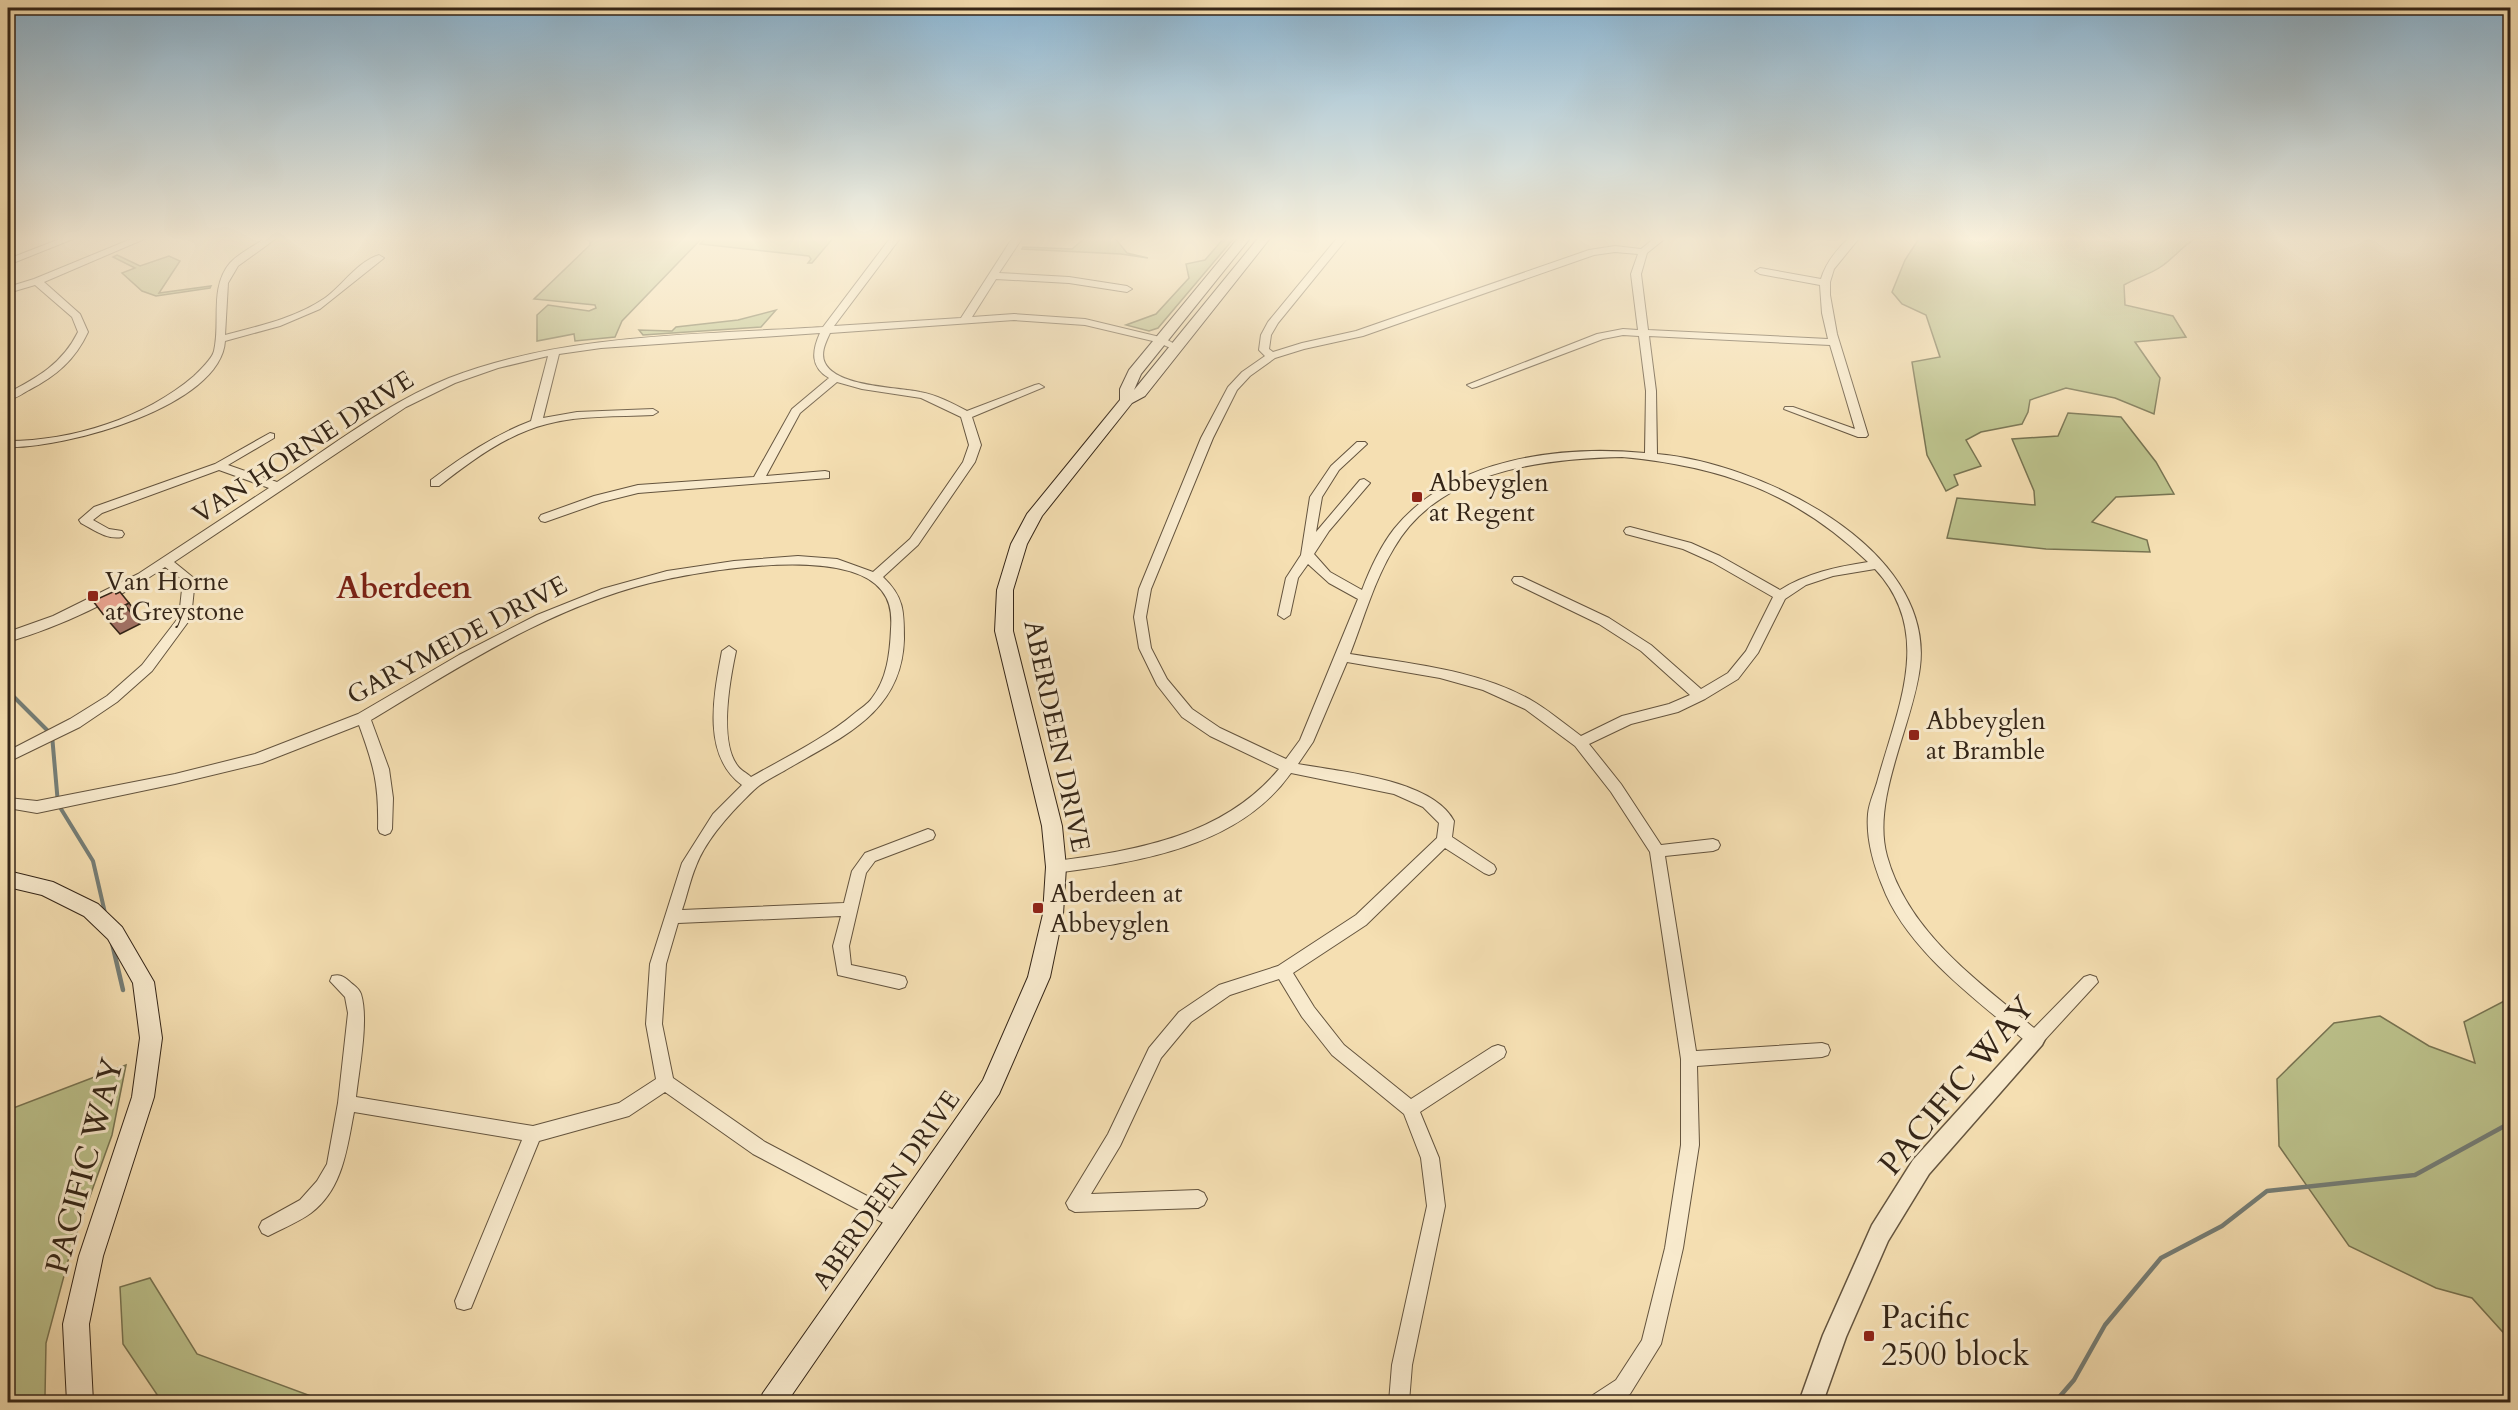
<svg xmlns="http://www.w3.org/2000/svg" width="2518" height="1410" viewBox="0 0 2518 1410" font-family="Cardo,serif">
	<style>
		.green { fill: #bcc28c; stroke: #787452; stroke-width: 1.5 }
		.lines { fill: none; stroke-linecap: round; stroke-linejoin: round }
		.stream-far1 { stroke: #757e77; stroke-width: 4 }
		.stream { stroke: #757e77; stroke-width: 4.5 }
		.minor-casing { stroke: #64543e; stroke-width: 2 }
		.tertiary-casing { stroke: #64543e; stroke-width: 3 }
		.secondary-casing { stroke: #342517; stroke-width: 2 }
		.minor { fill: #f8eacd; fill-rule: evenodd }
		.tertiary { fill: #f8eacd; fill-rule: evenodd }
		.secondary { fill: #f8eacd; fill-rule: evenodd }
		.shaded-wall { fill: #a17163; stroke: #342517; stroke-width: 1.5 }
		.building { fill: #e6a28d; stroke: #342517; stroke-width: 1.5 }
		.poi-dot { fill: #8f2418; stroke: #f8eacd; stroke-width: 2 }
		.labels { text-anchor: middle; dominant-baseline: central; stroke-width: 6; stroke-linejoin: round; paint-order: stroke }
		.street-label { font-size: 26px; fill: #342517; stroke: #f8eacd }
		.poi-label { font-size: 26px; fill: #342517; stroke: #f8eacd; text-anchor: start }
		.district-label { font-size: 32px; font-weight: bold; fill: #7a1f14; stroke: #f8eacd }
		.near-street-label { font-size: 32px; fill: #342517; stroke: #f8eacd }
		.near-poi-label { font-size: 32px; fill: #342517; stroke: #f8eacd; text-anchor: start }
	</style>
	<rect width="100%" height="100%" fill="#f5dfb2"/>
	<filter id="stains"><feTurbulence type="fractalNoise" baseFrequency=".00333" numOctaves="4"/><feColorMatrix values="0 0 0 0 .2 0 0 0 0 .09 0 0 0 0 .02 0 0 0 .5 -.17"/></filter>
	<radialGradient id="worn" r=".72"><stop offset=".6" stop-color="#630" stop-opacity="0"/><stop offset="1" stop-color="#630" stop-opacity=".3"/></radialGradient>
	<!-- green -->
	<g class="green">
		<path d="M588 237H703L622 321 615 337 575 341 574 334 537 341V315L548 305 589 311 596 308 595 305 534 299 590 245V241L585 239Z"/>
		<path d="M707 237H834L812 263H808L811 259 809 256 700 244Z"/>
		<path d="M1086 237H1114L1127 253 1148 258 1121 254 1022 249 1023 247 1072 249Z"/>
		<path d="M1225 237H1235L1158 328 1149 331 1126 325 1156 314 1189 278 1186 264 1205 260Z"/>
		<path d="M1920 237H2199C2188 240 2174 258 2162 266 2151 274 2136 278 2124 285L2125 305 2173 316 2186 337 2135 342 2160 378 2154 414 2115 398 2066 388 2030 400 2028 412 2022 424 1981 432 1966 440 1981 466 1954 475 1958 485 1946 491 1927 455 1912 362 1940 357 1926 315 1902 304 1892 292 1905 260Z"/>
		<path d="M117 255 140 266 169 256 180 261 159 293 211 286 210 288 156 296 142 291 122 273 135 268 113 257Z"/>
		<path d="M776 310 761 327 643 335 639 330 672 331 676 327 738 320Z"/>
		<path d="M2068 413 2121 417 2156 462 2174 494 2116 497 2092 522 2147 540 2150 552 2046 549 1947 538 1957 498 2035 505 2034 491 2012 439 2058 436Z"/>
		<path d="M2510 998V1340L2472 1298 2436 1288 2349 1246 2279 1146 2277 1079 2334 1023 2380 1016 2429 1046 2475 1063 2464 1022Z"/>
		<path d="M126 1065 112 1135 72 1246 46 1343 45 1396 37 1402H8V1110Z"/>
		<path d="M150 1278 197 1354 327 1402H162L123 1344 120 1287Z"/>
	</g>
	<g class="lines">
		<!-- stream-far1 -->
		<path class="stream-far1" d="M8 660 11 694 52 735 58 804 93 861 105 913"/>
		<!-- stream -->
		<g class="stream">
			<path d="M112 943 123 990"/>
			<path d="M2055 1402 2074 1380 2105 1325 2161 1258 2222 1226 2267 1191 2415 1175 2510 1123"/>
		</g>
		<!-- minor casing -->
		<g class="minor-casing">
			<g id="minor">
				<path d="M65 237H78L8 265V259Z"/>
				<path d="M136 237H149L44 282 80 314 88 332C75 360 56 376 29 390 22 394 15 399 8 400V393C38 377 62 364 78 332L72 317 35 285 8 293V287L34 279Z"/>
				<path d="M267 237H278L238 266 228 283 225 335C259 326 296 318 325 298 343 285 357 262 379 255L384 258 320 309 280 326 225 341C221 407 62 449 8 447V441C72 441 145 418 194 376 200 370 212 359 214 351 221 322 209 288 230 263 239 253 256 245 267 237Z"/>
				<path d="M891 237H901L834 326 961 318 1013 237H1023L999 273 1069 277 1127 286 1132 289 1127 292 1069 283 996 279 972 317 1014 314 1085 319 1164 338 1180 347 1175 350 1157 342 1085 325 1014 320 830 333C826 342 820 353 825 363 837 387 897 387 920 392 937 395 952 403 967 411L1035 385 1039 384 1044 387 972 417 981 445 975 462 918 545 883 577C904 597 904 611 904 639 902 712 844 736 789 768 778 775 763 781 754 790 733 810 706 839 696 866 690 880 687 896 682 910L844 903 852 871 865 853 928 829 933 831 935 835 933 839 875 861 866 873 849 946 851 965 899 975 905 977 907 982 905 987 899 989 838 975 833 946 841 916 678 923 666 964 662 1024 673 1078 765 1142 905 1216 908 1222 905 1228 899 1231 893 1228 753 1154 665 1092 629 1116 539 1141 471 1308 464 1310 457 1308 455 1301 522 1140 354 1112C347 1148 343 1189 311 1213 300 1221 286 1227 274 1233L268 1236 262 1233 259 1227 262 1221 300 1200 317 1181 327 1164 338 1103 348 1013 345 997 330 981 332 976C340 974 343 976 349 981 353 985 359 988 361 994 369 1020 359 1069 356 1097L533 1126 619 1103 656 1079 646 1024 650 964 682 863 713 814 742 785C701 755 714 694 722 651L729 646 736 651C730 679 719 740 737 765 740 770 747 773 751 777 786 757 824 739 855 713 861 708 868 704 872 698 887 679 890 653 891 629 892 615 891 602 882 591 849 547 716 569 668 579 560 601 464 664 371 720L389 769 393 798 392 829 390 833 385 835 380 833 378 829C379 784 374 766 359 725L262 763 175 784 37 813 8 808V798L37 801 175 774 255 754 358 714 459 655 537 615 602 589 667 571 734 561 798 556 837 559 873 572 910 539 963 462 969 445 961 417 921 398 862 389 837 382 800 413 766 476 825 471 829 472V478L638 493 602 502 545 522 541 521 539 518 541 515 594 496 638 485 754 477 792 409 829 378C810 367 812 351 820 333L601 348 559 354 543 418 577 412 653 409 658 412 653 415C618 417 581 415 547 424 507 434 471 461 439 486H431V480C462 457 494 435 531 421L548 356 498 368 455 383 406 407 174 562 195 579 191 618 152 671 117 702 80 727 8 762V751L70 719 107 696 142 665 179 617 183 580 165 567C118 599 62 626 8 642V632L53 616 138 574 269 488 219 470 102 513 93 520 109 529 122 531 124 534 122 537C107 540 94 530 81 523L79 520 94 507 215 464 270 433 274 434V438L228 465 277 482C332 446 387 403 449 378 564 333 700 335 823 327Z"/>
				<path d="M1338 237H1348L1278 323 1271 335 1269 349 1273 352 1302 343 1356 331 1589 250 1615 246 1641 249 1656 237H1667L1647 253 1641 274 1648 330 1828 339 1822 313 1820 285 1760 274 1755 271 1760 268 1821 279C1826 262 1837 249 1850 237H1860L1834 269 1830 282V295L1837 334 1868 435 1866 437H1858L1784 409 1785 407H1793L1855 429 1830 345 1649 336 1656 391 1657 454C1756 462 1935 546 1920 667 1913 725 1871 799 1887 856 1908 932 1977 980 2034 1028L2084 977 2090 975 2096 977 2098 982 2041 1044 2035 1046 2029 1044C1978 1001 1906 950 1882 885 1873 863 1866 838 1868 814 1869 802 1875 791 1878 779 1898 707 1934 632 1875 569L1833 576 1806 585 1785 599 1758 653 1738 679 1705 699 1678 712 1631 724 1589 744 1621 784 1661 845 1713 839 1718 841 1720 845 1718 849 1713 851 1665 856 1696 1051 1822 1043 1828 1045 1830 1050 1828 1055 1822 1057 1697 1066 1699 1145 1683 1248 1661 1344 1630 1394 1617 1402H1590L1593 1395 1616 1380 1642 1340 1665 1248 1681 1145V1059L1650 852 1611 792 1575 746 1525 709 1483 690 1440 678 1347 662 1313 742 1298 764C1341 772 1432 779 1454 821L1452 837 1494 865 1496 869 1494 873 1489 875 1484 873 1445 848 1366 925 1293 973 1314 1007 1344 1045 1411 1099 1492 1047 1498 1045 1504 1047 1506 1052 1504 1057 1420 1112 1439 1158 1445 1206 1412 1365 1409 1402H1389L1392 1365 1427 1206 1421 1158 1404 1114 1332 1055 1302 1017 1279 979 1230 995 1191 1022 1161 1058 1120 1146 1091 1194 1198 1190 1204 1193 1207 1199 1204 1205 1198 1208 1075 1212 1069 1209 1066 1203 1108 1134 1149 1048 1179 1012 1219 985 1278 966 1356 915 1437 838 1439 823 1423 807 1394 794 1291 773C1239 847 1139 862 1056 873L1051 871 1049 867 1051 863 1056 861C1138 850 1223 836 1279 769L1210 736 1182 717 1157 685 1139 648 1134 617 1139 589 1201 438 1228 387 1242 372 1265 356 1259 350 1261 335 1268 322ZM1615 252 1638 254 1631 274 1638 330 1623 329 1597 334 1467 385 1472 388 1476 387 1603 339 1623 335 1639 336 1646 391 1645 453C1561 445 1451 458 1394 529 1380 547 1370 569 1362 590L1330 572 1314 554 1329 531 1370 483 1364 479 1360 480 1316 532 1322 497 1339 470 1367 444 1365 442H1357L1331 466 1310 497 1301 555 1286 578 1278 615 1284 619 1290 615 1298 578 1308 564 1329 583 1358 599 1300 740 1286 759 1220 728 1192 709 1167 679 1151 648 1146 617 1151 589 1213 438 1237 390 1250 376 1275 358 1304 349 1363 336 1594 255ZM1622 457C1720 466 1795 492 1868 562 1836 567 1807 573 1780 590L1720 556 1691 543 1630 527 1626 528 1624 531 1626 534 1683 549 1712 562 1773 597 1746 651 1728 673 1701 689 1651 645 1609 618 1522 577H1514L1512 580 1514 583 1599 624 1641 651 1690 695 1669 704 1622 716 1581 736C1566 725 1552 713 1536 703 1482 670 1412 664 1350 654 1364 618 1374 581 1394 548 1439 470 1541 459 1622 457Z"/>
				<path d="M1384 237H1395L1390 240Z"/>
			</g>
		</g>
		<!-- tertiary casing -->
		<g class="tertiary-casing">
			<path id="tertiary" d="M2035 1030 2042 1033 2045 1039 2042 1045 1929 1174 1888 1241 1846 1337 1823 1402H1799L1823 1335 1872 1225 1913 1160 2028 1033Z"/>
		</g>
		<!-- secondary casing -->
		<g class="secondary-casing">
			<g id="secondary">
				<path d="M1239 237H1251L1141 374 1134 390 1259 237H1271L1145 396 1132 403 1042 516 1027 544 1013 590V631L1062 826 1066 867 1063 914 1050 977 999 1094 787 1402H759L763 1393 983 1080 1028 977 1043 914 1046 867 1042 826 995 631 997 590 1011 544 1027 514 1120 400V389L1129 370Z"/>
				<path d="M8 871 53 882 98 904 122 927 154 982 162 1038 154 1097 103 1256 89 1324 93 1402H67L63 1324 79 1256 132 1097 140 1038 133 983 108 939 84 916 42 895 8 887Z"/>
			</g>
		</g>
		<!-- minor -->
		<use href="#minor" class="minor"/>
		<!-- tertiary -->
		<use href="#tertiary" class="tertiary"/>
		<!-- secondary -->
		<use href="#secondary" class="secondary"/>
	</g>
	<!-- shaded-wall -->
	<g class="shaded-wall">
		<path d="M129 603 142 620 138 622 125 605Z"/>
		<path d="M127 608 140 624 120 634 106 618Z"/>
	</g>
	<!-- building -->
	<path class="building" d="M115 591 116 594 120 592 129 603 125 605 127 608 106 618 93 601Z"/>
	<!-- sky -->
	<linearGradient id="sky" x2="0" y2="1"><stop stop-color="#8bb6d4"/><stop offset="0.55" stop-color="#faf1dc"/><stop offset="1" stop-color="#faf1dc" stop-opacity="0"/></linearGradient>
	<rect width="2518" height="434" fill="url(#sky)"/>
	<!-- markers -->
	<g class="poi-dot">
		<rect x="1411" y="491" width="12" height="12" rx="3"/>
		<rect x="87" y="590" width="12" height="12" rx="3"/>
		<rect x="1908" y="729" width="12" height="12" rx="3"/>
		<rect x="1032" y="902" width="12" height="12" rx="3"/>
		<rect x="1863" y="1330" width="12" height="12" rx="3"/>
	</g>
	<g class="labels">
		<!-- street labels -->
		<g class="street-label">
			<text transform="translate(303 447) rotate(-33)">VAN HORNE DRIVE</text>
			<text transform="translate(457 640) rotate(-28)">GARYMEDE DRIVE</text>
			<text transform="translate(1057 736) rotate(78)">ABERDEEN DRIVE</text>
			<text transform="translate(886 1190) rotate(-55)">ABERDEEN DRIVE</text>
		</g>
		<!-- poi labels -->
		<g class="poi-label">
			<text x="1429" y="482">Abbeyglen<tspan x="1429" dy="30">at Regent</tspan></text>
			<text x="105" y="581">Van Horne<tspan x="105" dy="30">at Greystone</tspan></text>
			<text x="1926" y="720">Abbeyglen<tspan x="1926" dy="30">at Bramble</tspan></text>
			<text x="1050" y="893">Aberdeen at<tspan x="1050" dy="30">Abbeyglen</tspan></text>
		</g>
		<!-- district labels -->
		<g class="district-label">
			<text x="404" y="588">Aberdeen</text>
		</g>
		<!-- near-street labels -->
		<g class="near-street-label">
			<text transform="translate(1957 1086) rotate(-50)">PACIFIC WAY</text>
			<text transform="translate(85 1166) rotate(-75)">PACIFIC WAY</text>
		</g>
		<!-- near-poi labels -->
		<g class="near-poi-label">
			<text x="1881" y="1318">Pacific<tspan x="1881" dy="37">2500 block</tspan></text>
		</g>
	</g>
	<!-- margin -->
	<rect width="2518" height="1410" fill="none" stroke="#f5dfb2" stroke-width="30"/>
	<rect x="9" y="9" width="2500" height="1392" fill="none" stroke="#342517" stroke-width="3"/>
	<rect x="15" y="15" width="2488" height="1380" fill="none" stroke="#342517" stroke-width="1.5"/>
	<rect width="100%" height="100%" filter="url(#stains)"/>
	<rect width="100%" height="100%" fill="url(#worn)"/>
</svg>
